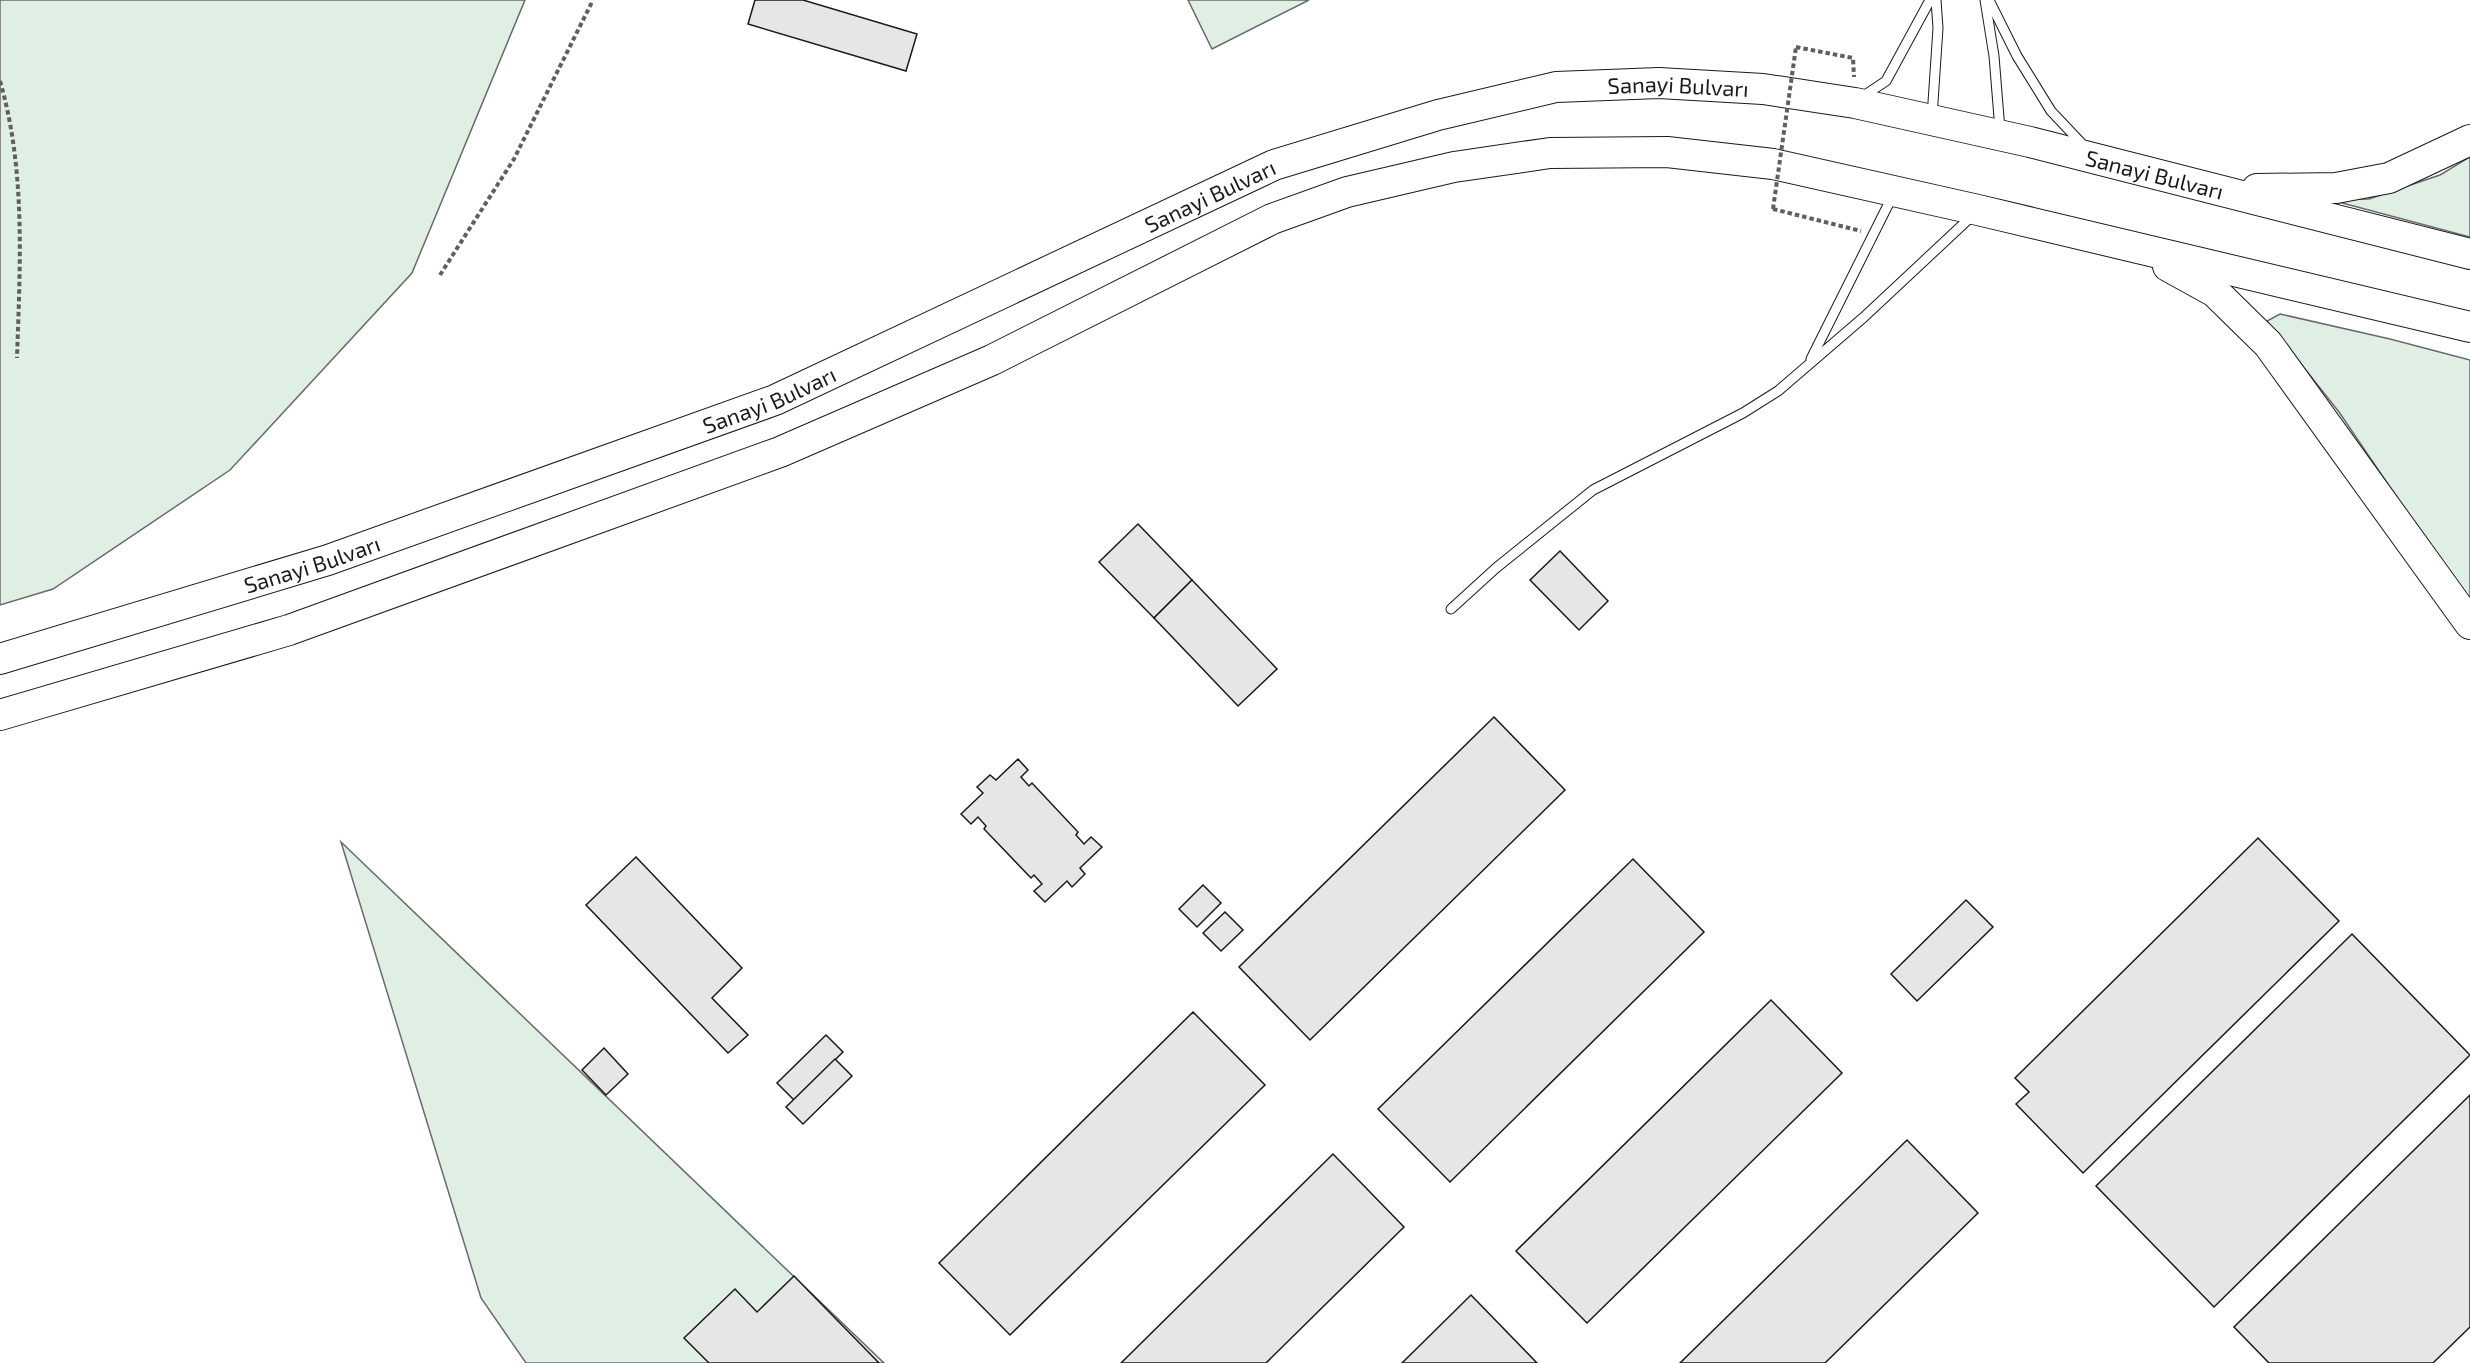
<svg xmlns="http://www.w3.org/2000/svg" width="2470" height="1363" viewBox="0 0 2470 1363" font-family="'Exo 2',sans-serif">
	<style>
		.green { fill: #e0efe3; stroke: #6a6a6a; stroke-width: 1.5 }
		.building { fill: #e6e6e6; stroke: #1a1a1a; stroke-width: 1.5 }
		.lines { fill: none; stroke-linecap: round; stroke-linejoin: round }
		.service-casing { stroke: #1a1a1a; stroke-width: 11 }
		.primary-casing { stroke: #1a1a1a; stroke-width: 32 }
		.path { stroke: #5f5f5f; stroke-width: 4; stroke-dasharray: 4.5 3; stroke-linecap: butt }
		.service { stroke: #fff; stroke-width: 9 }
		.primary { stroke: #fff; stroke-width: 30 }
		.path-bridge { stroke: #5f5f5f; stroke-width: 4; stroke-dasharray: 4.5 3; stroke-linecap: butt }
		.labels { text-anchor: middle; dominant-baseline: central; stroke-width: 4.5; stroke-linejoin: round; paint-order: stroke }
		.street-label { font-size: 22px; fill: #1a1a1a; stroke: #fff }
	</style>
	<rect width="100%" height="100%" fill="#fff"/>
	<!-- green -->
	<g class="green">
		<path d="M0 0H525L412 273 230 470 53 589 0 605Z"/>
		<path d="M1188 0H1309L1212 49Z"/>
		<path d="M2470 157V237L2331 200 2369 199 2440 175Z"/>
		<path d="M2280 314 2390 339 2470 360V605L2339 412 2267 321Z"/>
		<path d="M341 842 884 1363H526L481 1298Z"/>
	</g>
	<!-- building -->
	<g class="building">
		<path d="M755 0H803L917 34 906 71 748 24Z"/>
		<path d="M1138 524 1192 580 1154 618 1099 562Z"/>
		<path d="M1560 551 1608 601 1579 630 1530 580Z"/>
		<path d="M1192 580 1277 669 1238 706 1154 618Z"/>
		<path d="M1494 717 1565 790 1310 1040 1239 967Z"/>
		<path d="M1018 759 1028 770 1021 777 1029 786 1032 783 1078 832 1076 835 1084 844 1091 837 1102 847 1080 868 1085 874 1072 887 1067 881 1045 902 1034 891 1042 884 1034 875 1031 878 984 829 986 826 978 817 971 824 961 814 983 793 977 787 990 775 996 780Z"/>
		<path d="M2258 838 2339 921 2083 1173 2016 1104 2029 1092 2015 1078Z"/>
		<path d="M636 857 742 968 712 998 748 1035 728 1053 586 905Z"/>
		<path d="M1633 859 1704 932 1450 1182 1378 1109Z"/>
		<path d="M1203 885 1221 903 1197 927 1179 909Z"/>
		<path d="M1966 900 1993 927 1917 1001 1891 974Z"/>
		<path d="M1225 912 1243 930 1221 951 1203 933Z"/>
		<path d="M2352 934 2470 1055 2214 1307 2096 1186Z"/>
		<path d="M1771 1000 1842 1073 1587 1323 1516 1251Z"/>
		<path d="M1193 1012 1265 1085 1010 1335 939 1263Z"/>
		<path d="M826 1035 843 1052 794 1100 777 1083Z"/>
		<path d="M604 1048 628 1074 606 1095 582 1070Z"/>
		<path d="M835 1059 852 1076 803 1124 786 1107Z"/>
		<path d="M2470 1095V1327L2433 1363H2269L2234 1327Z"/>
		<path d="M1907 1140 1978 1213 1825 1363H1680Z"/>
		<path d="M1333 1154 1404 1227 1266 1363H1121Z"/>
		<path d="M794 1276 879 1363H709L684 1338 735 1289 757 1312Z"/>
		<path d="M1471 1295 1537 1363H1402Z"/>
	</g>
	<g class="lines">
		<!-- service casing -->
		<g class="service-casing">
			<g id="service">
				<path d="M1985 0 1994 56 2000 130"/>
				<path d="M1989 0 2017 56 2051 111 2085 147"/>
				<path d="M1862 97 1886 81 1930 0"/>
				<path d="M1932 117 1938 28 1936 0"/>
				<path d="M1811 359 1893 195"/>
				<path d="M1451 609 1496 568 1593 490 1743 413 1778 391 1864 317 1972 216"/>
			</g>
		</g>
		<!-- primary casing -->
		<g class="primary-casing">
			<g id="primary">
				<path d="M2257 189 2336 188 2389 178 2470 140"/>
				<path d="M2168 266 2215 292 2268 344 2470 624"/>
				<path id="s1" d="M0 659 328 560 775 400 1274 165 1438 115 1556 87 1659 83 1763 89 1855 103 2030 142 2470 254"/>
				<path d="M0 715 289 630 780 452 992 360 1272 219 1347 192 1454 167 1550 153 1667 152 1773 164 1978 210 2470 327"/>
			</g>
		</g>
		<!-- path -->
		<g class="path">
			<path d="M1796 47 1853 58 1854 77"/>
			<path d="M0 81C26 170 20 266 17 358"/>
			<path d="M1773 209 1861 231"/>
			<path d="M440 275 514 159 593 0"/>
		</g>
		<!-- service -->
		<use href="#service" class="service"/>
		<!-- primary -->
		<use href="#primary" class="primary"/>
		<!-- path-bridge -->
		<path class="path-bridge" d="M1773 209 1796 47"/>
	</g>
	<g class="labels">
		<!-- street labels -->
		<g class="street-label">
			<text stroke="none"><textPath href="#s1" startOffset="1784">Sanayi Bulvarı</textPath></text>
			<text stroke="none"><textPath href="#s1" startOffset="2270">Sanayi Bulvarı</textPath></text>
			<text stroke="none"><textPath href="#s1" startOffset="1298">Sanayi Bulvarı</textPath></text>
			<text stroke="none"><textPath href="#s1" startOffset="812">Sanayi Bulvarı</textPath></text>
			<text stroke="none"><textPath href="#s1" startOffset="326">Sanayi Bulvarı</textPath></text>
		</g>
	</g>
</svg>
